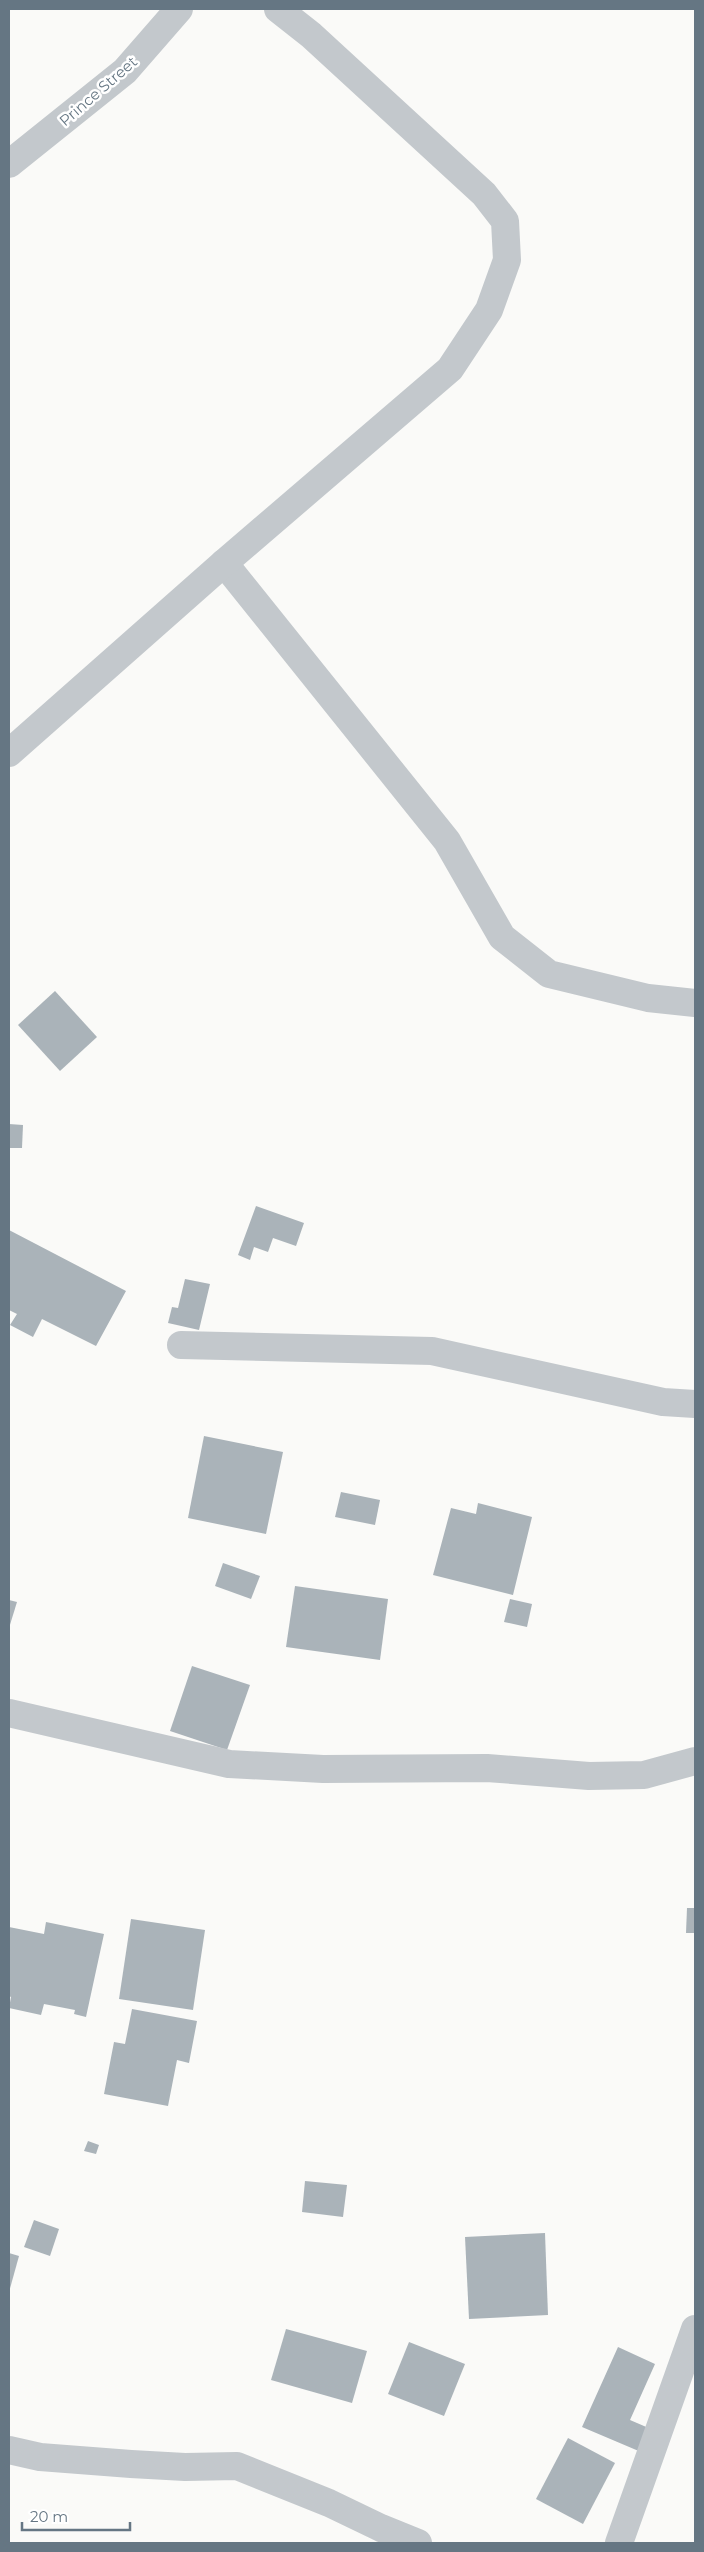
<svg xmlns="http://www.w3.org/2000/svg" width="704" height="2552" viewBox="0 0 704 2552" font-family="Montserrat,sans-serif">
	<style>
		.building { fill: #aab3b9 }
		.lines { fill: none; stroke-linecap: round; stroke-linejoin: round }
		.minor { stroke: #c3c8cc; stroke-width: 28 }
		.labels { text-anchor: middle; dominant-baseline: central; stroke-width: 5; stroke-linejoin: round; paint-order: stroke }
		.street-label { font-size: 15px; fill: #657683; stroke: #fff }
	</style>
	<rect width="100%" height="100%" fill="#fafaf8"/>
	<!-- building -->
	<g class="building">
		<path d="M55 991 97 1037 60 1071 18 1025Z"/>
		<path d="M9 1124 23 1125 22 1148H9Z"/>
		<path d="M256 1206 304 1223 296 1246 273 1238 268 1252 254 1247 250 1260 238 1255Z"/>
		<path d="M9 1230 126 1291 96 1346 42 1319 33 1337 10 1325 17 1314 9 1310Z"/>
		<path d="M185 1279 210 1284 199 1330 168 1323 172 1307 178 1308Z"/>
		<path d="M204 1436 283 1452 266 1534 188 1518Z"/>
		<path d="M341 1492 380 1500 375 1525 335 1517Z"/>
		<path d="M478 1503 532 1517 513 1595 433 1575 451 1508 476 1514Z"/>
		<path d="M223 1563 260 1576 251 1599 215 1586Z"/>
		<path d="M295 1586 388 1599 380 1660 286 1647Z"/>
		<path d="M510 1599 532 1604 527 1627 504 1622Z"/>
		<path d="M9 1600 17 1602 9 1628Z"/>
		<path d="M192 1666 250 1685 227 1750 170 1731Z"/>
		<path d="M687 1908H695V1933H686Z"/>
		<path d="M131 1919 205 1930 193 2010 119 1999Z"/>
		<path d="M46 1922 104 1934 86 2017 74 2014 75 2010 44 2004 41 2015 9 2008 11 1997 9 1996V1927L44 1934Z"/>
		<path d="M132 2009 197 2021 189 2063 177 2060 168 2106 104 2094 114 2042 125 2044Z"/>
		<path d="M88 2141 99 2145 96 2154 84 2151Z"/>
		<path d="M305 2181 347 2185 343 2217 302 2212Z"/>
		<path d="M34 2220 59 2229 50 2256 24 2247Z"/>
		<path d="M545 2233 548 2315 469 2319 465 2237Z"/>
		<path d="M9 2253 19 2256 9 2292Z"/>
		<path d="M286 2329 367 2351 352 2403 271 2380Z"/>
		<path d="M409 2342 465 2364 444 2416 388 2394Z"/>
		<path d="M618 2347 655 2364 630 2420 651 2429 641 2452 582 2427Z"/>
		<path d="M568 2438 615 2463 583 2524 536 2499Z"/>
	</g>
	<g class="lines">
		<!-- minor -->
		<g class="minor">
			<path d="M9 164 125 71 179 9"/>
			<path d="M224 563 447 841 502 937 549 974 648 998 695 1003"/>
			<path d="M9 753 224 563 450 369 489 310 507 260 505 221 484 194 311 35 278 9"/>
			<path d="M181 1345 432 1351 663 1402 695 1404"/>
			<path d="M9 1713 229 1764 323 1769 487 1768 589 1776 644 1775 695 1761"/>
			<path d="M9 2450 40 2457 131 2464 185 2467 237 2466 329 2503 381 2528 418 2543"/>
			<path d="M619 2543 695 2329"/>
		</g>
	</g>
	<g class="labels">
		<!-- street labels -->
		<g class="street-label">
			<text transform="translate(98 91) rotate(-41)">Prince Street</text>
		</g>
	</g>
	<!-- border -->
	<rect width="704" height="2552" fill="none" stroke="#657683" stroke-width="20"/>
	<!-- scale -->
	<path d="M22 2522v8h108v-8" fill="none" stroke="#657683" stroke-width="2.5"/>
	<text x="30" y="2522" font-size="15" fill="#657683" stroke="#ffffff" stroke-width="4" paint-order="stroke">20 m</text>
</svg>
